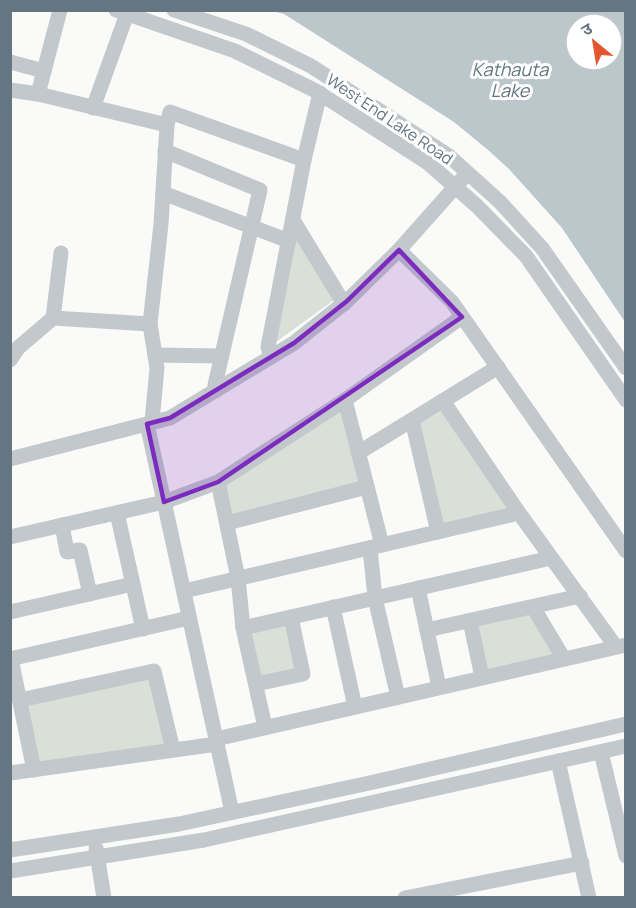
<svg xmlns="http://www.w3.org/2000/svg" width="636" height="908" viewBox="0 0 636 908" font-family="Manrope,'Noto Sans Devanagari',sans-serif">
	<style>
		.green { fill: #dadfd7 }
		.water { fill: #bbc7cb; fill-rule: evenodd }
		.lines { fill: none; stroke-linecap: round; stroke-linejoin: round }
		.minor { stroke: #c3c8cc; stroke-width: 15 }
		.marked { fill: #7b2cbf; fill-opacity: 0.2; stroke: #7b2cbf; stroke-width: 4.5; stroke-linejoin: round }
		.labels { text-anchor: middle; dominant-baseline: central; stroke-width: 6; stroke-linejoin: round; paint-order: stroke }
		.street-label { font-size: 16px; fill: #657683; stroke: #fff }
		.water-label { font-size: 18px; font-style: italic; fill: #60757c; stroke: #fff }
	</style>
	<rect width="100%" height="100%" fill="#fafaf8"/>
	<!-- green -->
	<g class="green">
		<path d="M295 232 334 300 276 342Z"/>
		<path d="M341 409 360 485 231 515 225 485Z"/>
		<path d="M442 411 510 509 443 526 418 425Z"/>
		<path d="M530 610 559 655 485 673 474 623Z"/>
		<path d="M289 623 299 672 258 681 247 631Z"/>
		<path d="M151 676 167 745 38 763 26 706Z"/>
	</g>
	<!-- water -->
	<path class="water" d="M273 11H625V322L562 228 509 169 488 150 454 122 284 14ZM576 24H612V60H576Z"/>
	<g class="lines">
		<!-- minor -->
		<g class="minor">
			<path d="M116 10 235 51 316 91 428 163 477 206 526 256 626 400"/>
			<path d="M174 10 246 34 311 66 449 156 500 202 542 248 626 368"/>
			<path d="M10 62 44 71"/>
			<path d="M10 90 38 94 167 125 170 112 304 160"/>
			<path d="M38 94 60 10"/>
			<path d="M93 108 127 14"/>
			<path d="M165 151 260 190 215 385 217 390"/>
			<path d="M163 193 289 241"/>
			<path d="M293 220 344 304"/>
			<path d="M399 250 452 302 626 551"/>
			<path d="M53 318 61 253"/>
			<path d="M155 355 221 356"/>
			<path d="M271 357 268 347 304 160 320 93"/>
			<path d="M10 360 18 348 53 318 150 324"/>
			<path d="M345 400 382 545"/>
			<path d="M443 401 519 513 616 647"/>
			<path d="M412 420 438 532"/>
			<path d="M152 422 157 368 150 324 161 224 167 125"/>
			<path d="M147 424 232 812"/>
			<path d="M358 453 498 367"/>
			<path d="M10 459 170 418 294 343 347 301 399 250 463 178"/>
			<path d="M218 482 238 578 243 628 265 727"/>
			<path d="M117 513 143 629"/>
			<path d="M227 523 367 487"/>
			<path d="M62 525 67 552 80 550 90 594"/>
			<path d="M10 537 164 502 218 482 345 400 462 317"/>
			<path d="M370 548 375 598 398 697"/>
			<path d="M418 588 439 687"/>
			<path d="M184 591 519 513"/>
			<path d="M333 607 355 707"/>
			<path d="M533 607 564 659"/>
			<path d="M10 612 133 584"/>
			<path d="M470 621 482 677"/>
			<path d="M243 628 551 558"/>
			<path d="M427 630 580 596"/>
			<path d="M10 659 189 618"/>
			<path d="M11 659 34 770"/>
			<path d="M256 684 303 674 291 617"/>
			<path d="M20 700 154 671 173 750"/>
			<path d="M216 739 626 645"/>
			<path d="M601 752 626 856"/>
			<path d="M558 761 589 898"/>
			<path d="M10 773 217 744"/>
			<path d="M96 848 104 898"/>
			<path d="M10 850 179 824 374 782 626 724"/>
			<path d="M10 871 204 840 626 746"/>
			<path d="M405 898 582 863"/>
		</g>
	</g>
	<!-- marked area -->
	<path class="marked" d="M399 250 462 317 218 482 164 502 147 424 170 418 294 343 347 301Z"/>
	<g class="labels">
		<!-- street labels -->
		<g class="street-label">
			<text transform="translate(390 119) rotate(34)">West End Lake Road</text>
		</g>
		<!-- water labels -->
		<g class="water-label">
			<text x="510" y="69">Kathauta<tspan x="510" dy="21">Lake</tspan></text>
		</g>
	</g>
	<!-- border -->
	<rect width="636" height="908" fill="none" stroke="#657683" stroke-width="24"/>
	<!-- north arrow -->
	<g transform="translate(594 42) rotate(330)"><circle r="28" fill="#ffffff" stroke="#c1c8cd" stroke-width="1.5"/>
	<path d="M0-4.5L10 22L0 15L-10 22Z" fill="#e4572e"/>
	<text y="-9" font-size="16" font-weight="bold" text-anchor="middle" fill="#657683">उ</text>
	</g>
</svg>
